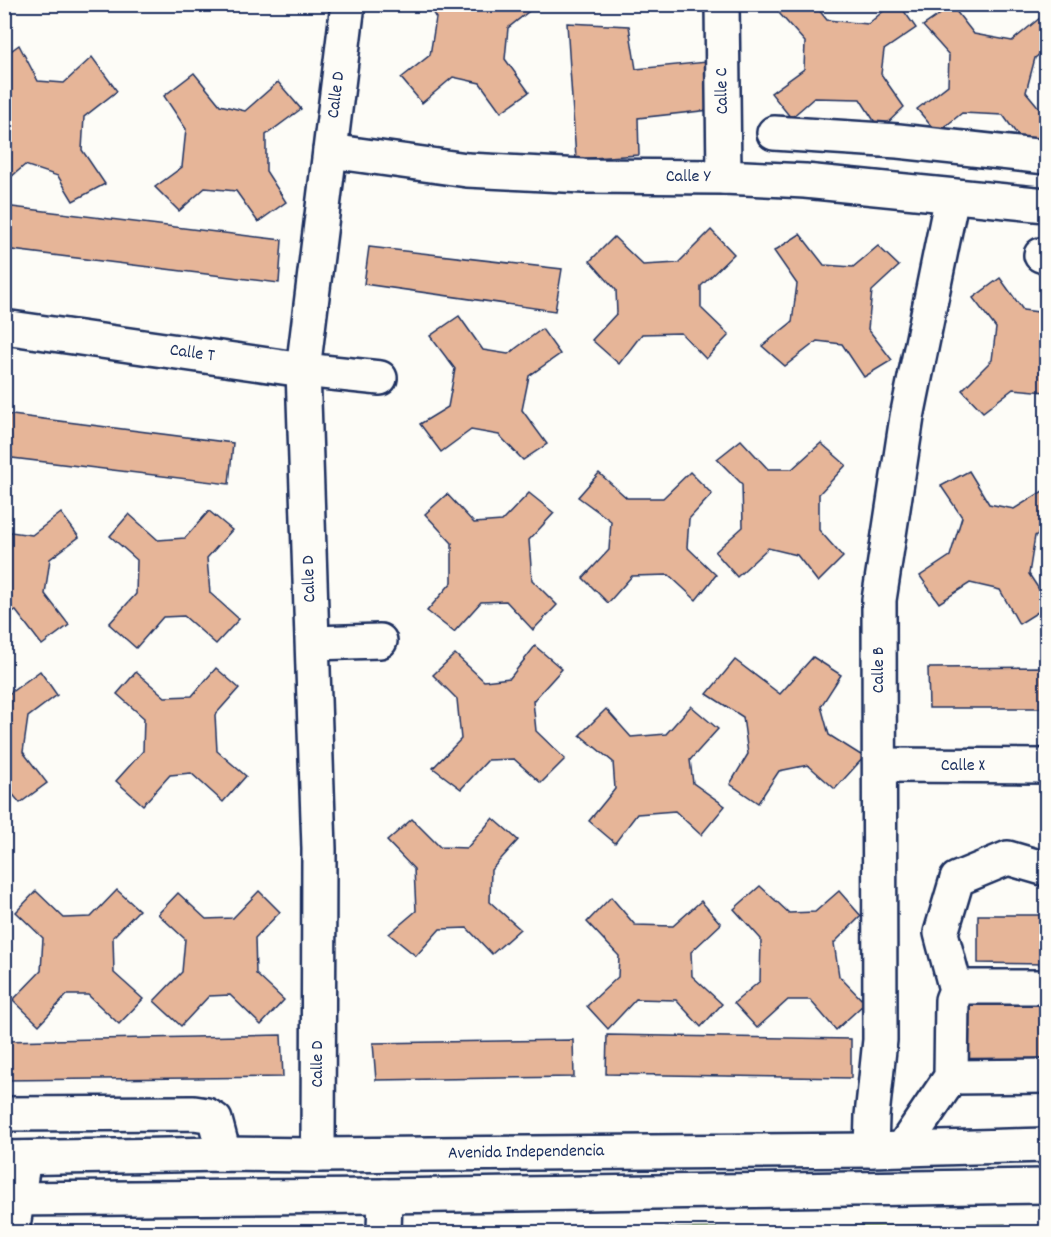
<svg xmlns="http://www.w3.org/2000/svg" width="1051" height="1237" viewBox="0 0 1051 1237" font-family="Dekko,sans-serif">
	<style>
		.green { fill: #cce59b; stroke: #748a7c; stroke-width: 1.5 }
		.building { fill: #e6b598; stroke: #1b2f5e; stroke-width: 1.5 }
		.lines { fill: none; stroke-linecap: round; stroke-linejoin: round }
		.minor-casing { stroke: #1b2f5e; stroke-width: 38 }
		.major-casing { stroke: #1b2f5e; stroke-width: 38 }
		.minor { stroke: #fdfcf7; stroke-width: 33 }
		.major { stroke: #fdfcf7; stroke-width: 33 }
		.labels { text-anchor: middle; dominant-baseline: central; stroke-width: 5; stroke-linejoin: round; paint-order: stroke }
		.street-label { font-size: 18px; fill: #1b2f5e; stroke: #fdfcf7 }
	</style>
	<rect width="100%" height="100%" fill="#fdfcf7"/>
	<filter id="ink" filterUnits="userSpaceOnUse"><feTurbulence type="fractalNoise" baseFrequency=".0167" numOctaves="2"/><feDisplacementMap in="SourceGraphic" scale="12" xChannelSelector="R" yChannelSelector="G"/><feConvolveMatrix kernelMatrix="1 2 1 2 8 2 1 2 1" color-interpolation-filters="sRGB"/></filter>
	<g filter="url(#ink)">
		<!-- green -->
		<path class="green" d="M1005 1224 1004 1232H410Z"/>
		<!-- building -->
		<g class="building">
			<path d="M427 4H538L508 28 505 59 529 92 501 112 480 83 453 77 422 103 401 78 430 55 436 18Z"/>
			<path d="M789 4H814L827 20 868 24 892 4H899L916 28 884 50 881 74 904 107 880 130 860 99 814 98 791 118 771 93 804 69 805 42 779 13Z"/>
			<path d="M952 6 974 34 1012 41 1041 17 1046 24V49L1035 58 1026 92 1046 116V131L1026 147 1003 115 962 113 937 133 917 109 948 85 949 55 923 26Z"/>
			<path d="M567 23 629 26 636 69 707 62 710 110 638 118 639 155 576 159Z"/>
			<path d="M19 45 38 81 64 83 92 57 117 91 84 117 82 150 105 184 73 201 58 176 25 165 4 183V56Z"/>
			<path d="M194 73 220 105 245 111 278 82 301 109 266 135V171L286 202 258 222 236 191 205 188 179 211 155 187 182 167 186 129 164 96Z"/>
			<path d="M4 206 282 240 279 283 4 249Z"/>
			<path d="M711 230 734 254 701 286V308L729 335 706 359 681 333 642 334 619 364 592 340 617 313 616 290 590 261 614 237 643 265 678 263Z"/>
			<path d="M800 234 824 265 853 267 878 246 899 266 872 291 868 329 892 360 864 377 842 344 817 341 785 366 762 346 792 322 797 284 774 251Z"/>
			<path d="M369 247 562 269 555 311 364 284Z"/>
			<path d="M1000 278 1023 310 1046 313V392L1013 389 983 412 962 390 992 360 996 328 973 298Z"/>
			<path d="M459 316 483 350 508 354 542 329 560 354 529 376 522 410 547 444 523 460 499 435 471 430 441 452 420 424 448 407 455 369 430 336Z"/>
			<path d="M4 414 233 443 229 484 4 457Z"/>
			<path d="M741 440 768 469H792L821 443 846 465 819 494V530L843 557 818 582 797 555 768 548 737 577 715 552 743 527 742 484 717 459Z"/>
			<path d="M969 471 989 504 1014 509 1046 489V528L1035 536 1029 574 1046 600V607L1019 624 1000 590 970 583 939 603 920 576 950 556 962 517 941 486Z"/>
			<path d="M690 472 712 494 689 519 687 547 716 575 696 600 669 575 632 576 608 603 583 578 609 550 611 521 578 497 599 473 627 498H663Z"/>
			<path d="M529 493 554 513 529 540 532 580 557 605 533 630 506 601 481 602 454 632 427 611 452 582V543L425 514 447 494 474 523 502 521Z"/>
			<path d="M209 511 232 530 207 558 210 593 239 619 216 644 184 616 163 617 136 648 109 624 136 594 137 560 110 536 129 514 158 540 185 538Z"/>
			<path d="M61 513 79 537 50 559 45 594 69 625 42 645 16 611 4 610V531L32 535Z"/>
			<path d="M535 646 562 669 533 701 536 731 565 759 541 783 514 759 488 760 461 789 433 768 461 739 457 699 433 675 455 654 484 681 510 678Z"/>
			<path d="M813 657 841 675 821 706 829 735 864 757 835 789 808 765 779 771 758 803 730 784 748 754 743 717 707 694 735 660 780 694Z"/>
			<path d="M1046 667V708H929L928 668Z"/>
			<path d="M216 668 239 688 215 715 217 751 246 776 223 802 191 773 170 775 143 805 116 781 143 751 144 718 117 694 136 672 165 697 192 696Z"/>
			<path d="M40 671 57 695 28 717 23 752 47 783 20 803 4 784V693H10Z"/>
			<path d="M691 706 718 729 690 760 693 783 725 806 701 835 675 811 637 814 615 843 589 821 615 789 613 762 580 735 606 709 631 737 666 734Z"/>
			<path d="M493 818 518 840 491 870 490 902 520 929 492 954 467 928 440 929 416 956 389 934 416 911 414 869 387 841 412 819 440 847 467 848Z"/>
			<path d="M760 886 789 913 815 912 839 891 861 916 834 943 839 976 865 1003 836 1030 810 1000H788L757 1028 734 1003 760 981 761 939 734 909Z"/>
			<path d="M117 890 139 910 113 937 114 973 143 999 119 1024 88 995H67L39 1025 13 1000 41 971 43 938 16 912 36 891 64 918 91 917Z"/>
			<path d="M259 891 280 912 255 938 256 974 284 1000 261 1025 230 995 209 996 181 1026 154 1001 182 972 185 939 158 914 178 893 206 919 233 918Z"/>
			<path d="M611 897 635 925 673 926 701 901 721 924 691 952 692 976 722 1004 701 1027 676 1000 636 999 608 1029 587 1006 618 977 619 956 587 922Z"/>
			<path d="M978 915H1046V964L978 963Z"/>
			<path d="M970 996 1046 998V1064L969 1062Z"/>
			<path d="M281 1035 283 1077 4 1080V1041Z"/>
			<path d="M607 1035 851 1039V1078L606 1074Z"/>
			<path d="M573 1040 574 1077 376 1080 373 1043Z"/>
		</g>
		<g class="lines">
			<!-- minor casing -->
			<g class="minor-casing">
				<g id="minor">
					<path d="M722 4 724 177"/>
					<path d="M774 133 898 141 1046 157"/>
					<path d="M330 151 467 170 583 176 724 177 805 181 1046 205"/>
					<path d="M1041 255 1046 256"/>
					<path d="M4 327 303 370 380 378"/>
					<path d="M313 643 380 641"/>
					<path d="M880 765 1046 766"/>
					<path d="M956 990 964 987H1046"/>
					<path d="M951 1077 1046 1076"/>
					<path d="M4 1114 194 1113 207 1115 215 1120 224 1154"/>
					<path d="M903 1148 951 1077 952 1000 956 990 941 933 957 879 1008 858 1046 869"/>
					<path d="M871 1150 872 1116 880 1040 879 600 907 417 952 196"/>
					<path d="M318 1155 319 849 303 370 348 4"/>
					<path d="M12 1232 24 1158"/>
					<path d="M384 1232 385 1196"/>
				</g>
			</g>
			<!-- major casing -->
			<g class="major-casing">
				<g id="major">
					<path d="M4 1158 224 1154 318 1155 871 1150 1046 1145"/>
					<path d="M4 1199 385 1196 1046 1186"/>
				</g>
			</g>
			<!-- minor -->
			<use href="#minor" class="minor"/>
			<!-- major -->
			<use href="#major" class="major"/>
		</g>
	</g>
	<g class="labels">
		<!-- street labels -->
		<g class="street-label">
			<text transform="translate(723 91) rotate(-91)">Calle C</text>
			<text transform="translate(337 95) rotate(-83)">Calle D</text>
			<text x="688" y="177">Calle Y</text>
			<text transform="translate(192 354) rotate(8)">Calle T</text>
			<text transform="translate(310 579) rotate(-92)">Calle D</text>
			<text transform="translate(879 670) rotate(-90)">Calle B</text>
			<text x="963" y="766">Calle X</text>
			<text transform="translate(318 1064) rotate(-90)">Calle D</text>
			<text transform="translate(526 1153) rotate(-1)">Avenida Independencia</text>
		</g>
	</g>
	<!-- margin -->
	<rect width="1051" height="1237" fill="none" stroke="#fdfcf7" stroke-width="24"/>
	<rect x="12" y="12" width="1027" height="1213" fill="none" stroke="#1b2f5e" stroke-width="2" filter="url(#ink)"/>
</svg>
